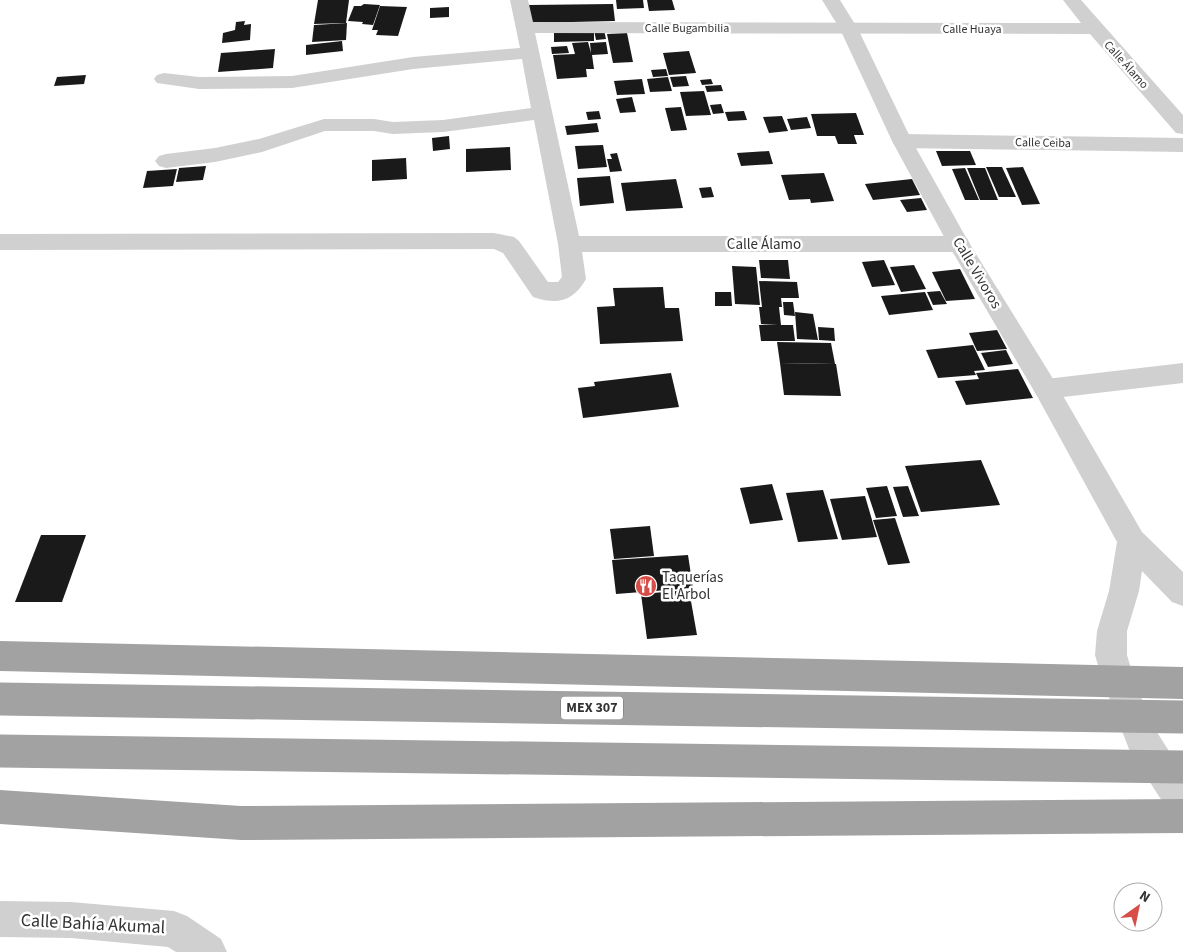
<svg xmlns="http://www.w3.org/2000/svg" width="1183" height="952" viewBox="0 0 1183 952" font-family="'Source Sans 3',sans-serif">
	<style>
		.building { fill: #1a1a1a }
		.lines { fill: none; stroke-linecap: round; stroke-linejoin: round }
		.minor { fill: #d0d0d0; fill-rule: evenodd }
		.tertiary { fill: #d0d0d0; fill-rule: evenodd }
		.trunk { fill: #a2a2a2; fill-rule: evenodd }
		.trunk-bridge { stroke: #a2a2a2; stroke-width: 33 }
		.labels { text-anchor: middle; dominant-baseline: central; stroke-width: 5; stroke-linejoin: round; paint-order: stroke }
		.far-street-label { font-size: 12px; fill: #333; stroke: #fff }
		.shield { fill: #fff; stroke: #707070; stroke-width: 1 }
		.shield-label { font-size: 14px; font-weight: bold; fill: #333 }
		.street-label { font-size: 15px; fill: #333; stroke: #fff }
		.poi-label { font-size: 15px; fill: #333; stroke: #fff; text-anchor: start }
		.near-street-label { font-size: 18px; fill: #333; stroke: #fff }
	</style>
	<rect width="100%" height="100%" fill="#fff"/>
	<!-- building -->
	<g class="building">
		<path d="M318 0H349L346 23 314 24Z"/>
		<path d="M616 0H643L644 8 617 9Z"/>
		<path d="M647 0H672L675 10 649 11Z"/>
		<path d="M364 4 380 5 373 25 362 24 363 22 348 21 354 6H361Z"/>
		<path d="M613 4 615 21 529 23V5Z"/>
		<path d="M380 6 407 7 398 36 376 35 378 30H372Z"/>
		<path d="M449 7V17L430 18V8Z"/>
		<path d="M245 21 244 25 251 24 250 40 222 43 223 33 235 30 236 22Z"/>
		<path d="M347 23 346 40 312 42 314 25Z"/>
		<path d="M594 30H604L606 39 596 40Z"/>
		<path d="M594 31V41L554 42V32Z"/>
		<path d="M627 33 633 62 613 63 607 34Z"/>
		<path d="M342 41 343 51 306 55V45Z"/>
		<path d="M588 42 591 53 590 43 606 42 608 54 592 55 594 69H586L587 77 557 79 553 55 575 54 572 43Z"/>
		<path d="M567 46 569 53 552 54 551 47Z"/>
		<path d="M275 49 273 68 218 72 221 53Z"/>
		<path d="M689 51 696 73 669 75 663 53Z"/>
		<path d="M666 69 668 76 653 77 651 70Z"/>
		<path d="M86 75 84 84 54 86 57 77Z"/>
		<path d="M686 76 689 86 673 87 670 77Z"/>
		<path d="M668 77 672 91 650 92 647 79Z"/>
		<path d="M642 79 645 94 617 95 614 81Z"/>
		<path d="M711 79 713 84 702 85 700 80Z"/>
		<path d="M721 85 723 91 707 92 705 86Z"/>
		<path d="M704 91 711 115 686 116 680 92Z"/>
		<path d="M632 97 636 112 620 113 616 99Z"/>
		<path d="M721 104 724 113 713 114 710 105Z"/>
		<path d="M681 107 687 130 671 131 665 108Z"/>
		<path d="M599 111 601 119 588 120 586 112Z"/>
		<path d="M744 111 747 120 728 121 725 112Z"/>
		<path d="M856 113 864 135H854L857 144H838L835 136H817L811 114Z"/>
		<path d="M782 116 788 131 769 133 763 117Z"/>
		<path d="M807 117 811 128 791 130 787 119Z"/>
		<path d="M597 123 599 132 567 135 565 126Z"/>
		<path d="M449 136 450 149 433 151 432 138Z"/>
		<path d="M603 145 607 167 578 169 575 146Z"/>
		<path d="M510 147 511 170 466 172V149Z"/>
		<path d="M769 151 773 164 741 166 737 153Z"/>
		<path d="M936 151H970L976 165 942 166Z"/>
		<path d="M617 153 622 171 610 172 607 159H612L610 154Z"/>
		<path d="M406 158 407 179 372 181V160Z"/>
		<path d="M206 166 203 180 176 182 179 168Z"/>
		<path d="M986 167H1002L1016 197H999Z"/>
		<path d="M1023 167 1040 204 1022 205 1006 168Z"/>
		<path d="M965 168 979 200H965L952 169Z"/>
		<path d="M967 168H985L998 200H980Z"/>
		<path d="M177 169 173 186 143 188 147 171Z"/>
		<path d="M824 173 834 201 811 203 810 199 789 200 781 175Z"/>
		<path d="M610 176 614 203 580 206 577 178Z"/>
		<path d="M676 179 683 208 626 211 621 183Z"/>
		<path d="M912 179 920 195 873 200 865 184Z"/>
		<path d="M711 187 714 197 702 198 699 188Z"/>
		<path d="M921 198 927 210 907 212 900 200Z"/>
		<path d="M759 260H788L790 279 761 278Z"/>
		<path d="M884 260 895 285 872 287 862 262Z"/>
		<path d="M914 265 926 289 901 292 890 267Z"/>
		<path d="M732 266 756 267 760 305 735 304Z"/>
		<path d="M960 269 975 299 946 301 932 272Z"/>
		<path d="M759 281 797 282 799 298H781L782 307H779L781 325H793L795 341H761L759 325 778 324H761L759 307H762Z"/>
		<path d="M663 287 665 308H679L683 341 600 344 597 307 615 306 613 288Z"/>
		<path d="M940 291 947 304 933 305 927 292Z"/>
		<path d="M715 292H731L732 306H715Z"/>
		<path d="M925 292 933 310 889 315 881 296Z"/>
		<path d="M783 302H793L795 316 784 315Z"/>
		<path d="M795 312 813 314 818 340 797 339Z"/>
		<path d="M818 327 834 328 835 341 819 340Z"/>
		<path d="M997 330 1007 349 977 351 969 333Z"/>
		<path d="M777 342 831 343 835 364 780 363Z"/>
		<path d="M973 345 985 370 974 371 976 375 938 378 926 350Z"/>
		<path d="M1006 350 1013 364 988 367 981 353Z"/>
		<path d="M780 363 836 364 841 396 784 395Z"/>
		<path d="M1018 369 1033 398 966 405 955 381 979 379 976 373Z"/>
		<path d="M671 373 679 407 583 418 578 388 595 386 594 382Z"/>
		<path d="M981 460 1000 505 921 512 905 466Z"/>
		<path d="M772 484 783 520 750 524 740 488Z"/>
		<path d="M887 486 897 516 876 518 866 488Z"/>
		<path d="M908 486 919 516 903 517 893 487Z"/>
		<path d="M823 490 838 539 798 542 786 493Z"/>
		<path d="M865 496 877 537 842 540 830 499Z"/>
		<path d="M895 518 910 563 888 565 873 520Z"/>
		<path d="M650 526 654 556 614 559 610 529Z"/>
		<path d="M41 535H86L62 602H15Z"/>
		<path d="M688 555 693 588 616 594 612 560Z"/>
		<path d="M689 590 697 635 647 639 641 594Z"/>
	</g>
	<g class="lines">
		<!-- minor -->
		<g class="minor">
			<path d="M510 0H528L533 22 1081 23 1063 0H1081L1183 115V134L1176 133 1090 34 535 33 579 236H959L967 238 970 244 967 250 959 252H582L586 279C573 302 557 305 533 297L503 253 494 249 0 250V234L494 233 514 237 519 241 548 282H558L562 277 558 244 534 120 443 132 393 134 374 131H325L262 152 215 162 166 168 159 166 155 161 159 156 166 154 215 148 259 139 324 119H374L393 122 443 120 531 108 522 59 413 69 292 88 199 89 157 83 154 79 157 75 164 73 199 77 292 76 413 57 520 48Z"/>
			<path d="M902 134 1183 138V152L902 148 895 146 892 141 895 136Z"/>
			<path d="M1183 363V383L1046 399 1037 396 1033 389 1037 382 1046 379Z"/>
			<path d="M0 901 71 902 174 911 187 916 221 939 227 952H176L168 947 71 938 0 937Z"/>
		</g>
		<!-- tertiary -->
		<path class="tertiary" d="M822 0H840L858 29 912 141 968 241 1055 382 1142 532 1183 572V606L1172 602 1142 571 1139 591 1127 631V655L1135 682 1153 726 1183 773V813L1171 808 1160 798 1129 749 1103 682 1095 655 1097 631 1109 591 1117 542 1037 396 948 244 892 141 840 29Z"/>
		<!-- trunk -->
		<g class="trunk">
			<path d="M0 641 1183 667V699L0 671Z"/>
			<path d="M0 790 241 806 1183 799V833L241 840 0 824Z"/>
		</g>
		<!-- trunk-bridge -->
		<g class="trunk-bridge">
			<path d="M0 699 1183 717"/>
			<path d="M0 751 1183 767"/>
		</g>
	</g>
	<!-- icons -->
	<defs>
		<g id="restaurant-disc" transform="scale(1.125)"><circle r="9.5" fill="#d74e48" stroke="#fff"/><path d="M-5-6h1v4h1v-4h1v4h1v-4h1v5L-1.5 .5V6h-2V.5L-5-1ZM5-6V6H3V1.5H1.5Q1.5-4 5-6Z" fill="#fff"/></g>
	</defs>
	<g fill-rule="evenodd">
		<use href="#restaurant-disc" x="646" y="586"/>
	</g>
	<g class="labels">
		<!-- far-street labels -->
		<g class="far-street-label">
			<text x="687" y="28">Calle Bugambilia</text>
			<text x="972" y="29">Calle Huaya</text>
			<text transform="translate(1126 65) rotate(48)">Calle Álamo</text>
			<text transform="translate(1043 143) rotate(1)">Calle Ceiba</text>
		</g>
		<!-- shield labels -->
		<rect class="shield" x="561" y="696.5" width="62" height="23" rx="4"/>
		<g class="shield-label">
			<text x="592" y="708">MEX 307</text>
		</g>
		<!-- street labels -->
		<g class="street-label">
			<text x="764" y="244">Calle Álamo</text>
			<text transform="translate(977 273) rotate(59)">Calle Vivoros</text>
		</g>
		<!-- poi labels -->
		<g class="poi-label">
			<text x="662" y="577">Taquerías<tspan x="662" dy="17">El Arbol</tspan></text>
		</g>
		<!-- near-street labels -->
		<g class="near-street-label">
			<text transform="translate(93 924) rotate(3)">Calle Bahía Akumal</text>
		</g>
	</g>
	<!-- north arrow -->
	<g transform="translate(1138 907) rotate(33)"><circle r="24" fill="#ffffff" stroke="#adadad"/>
	<path d="M0-4L9 19L0 12L-9 19Z" fill="#d74e48"/>
	<text y="-8" font-size="14" font-weight="bold" text-anchor="middle" fill="#333333">N</text>
	</g>
</svg>
